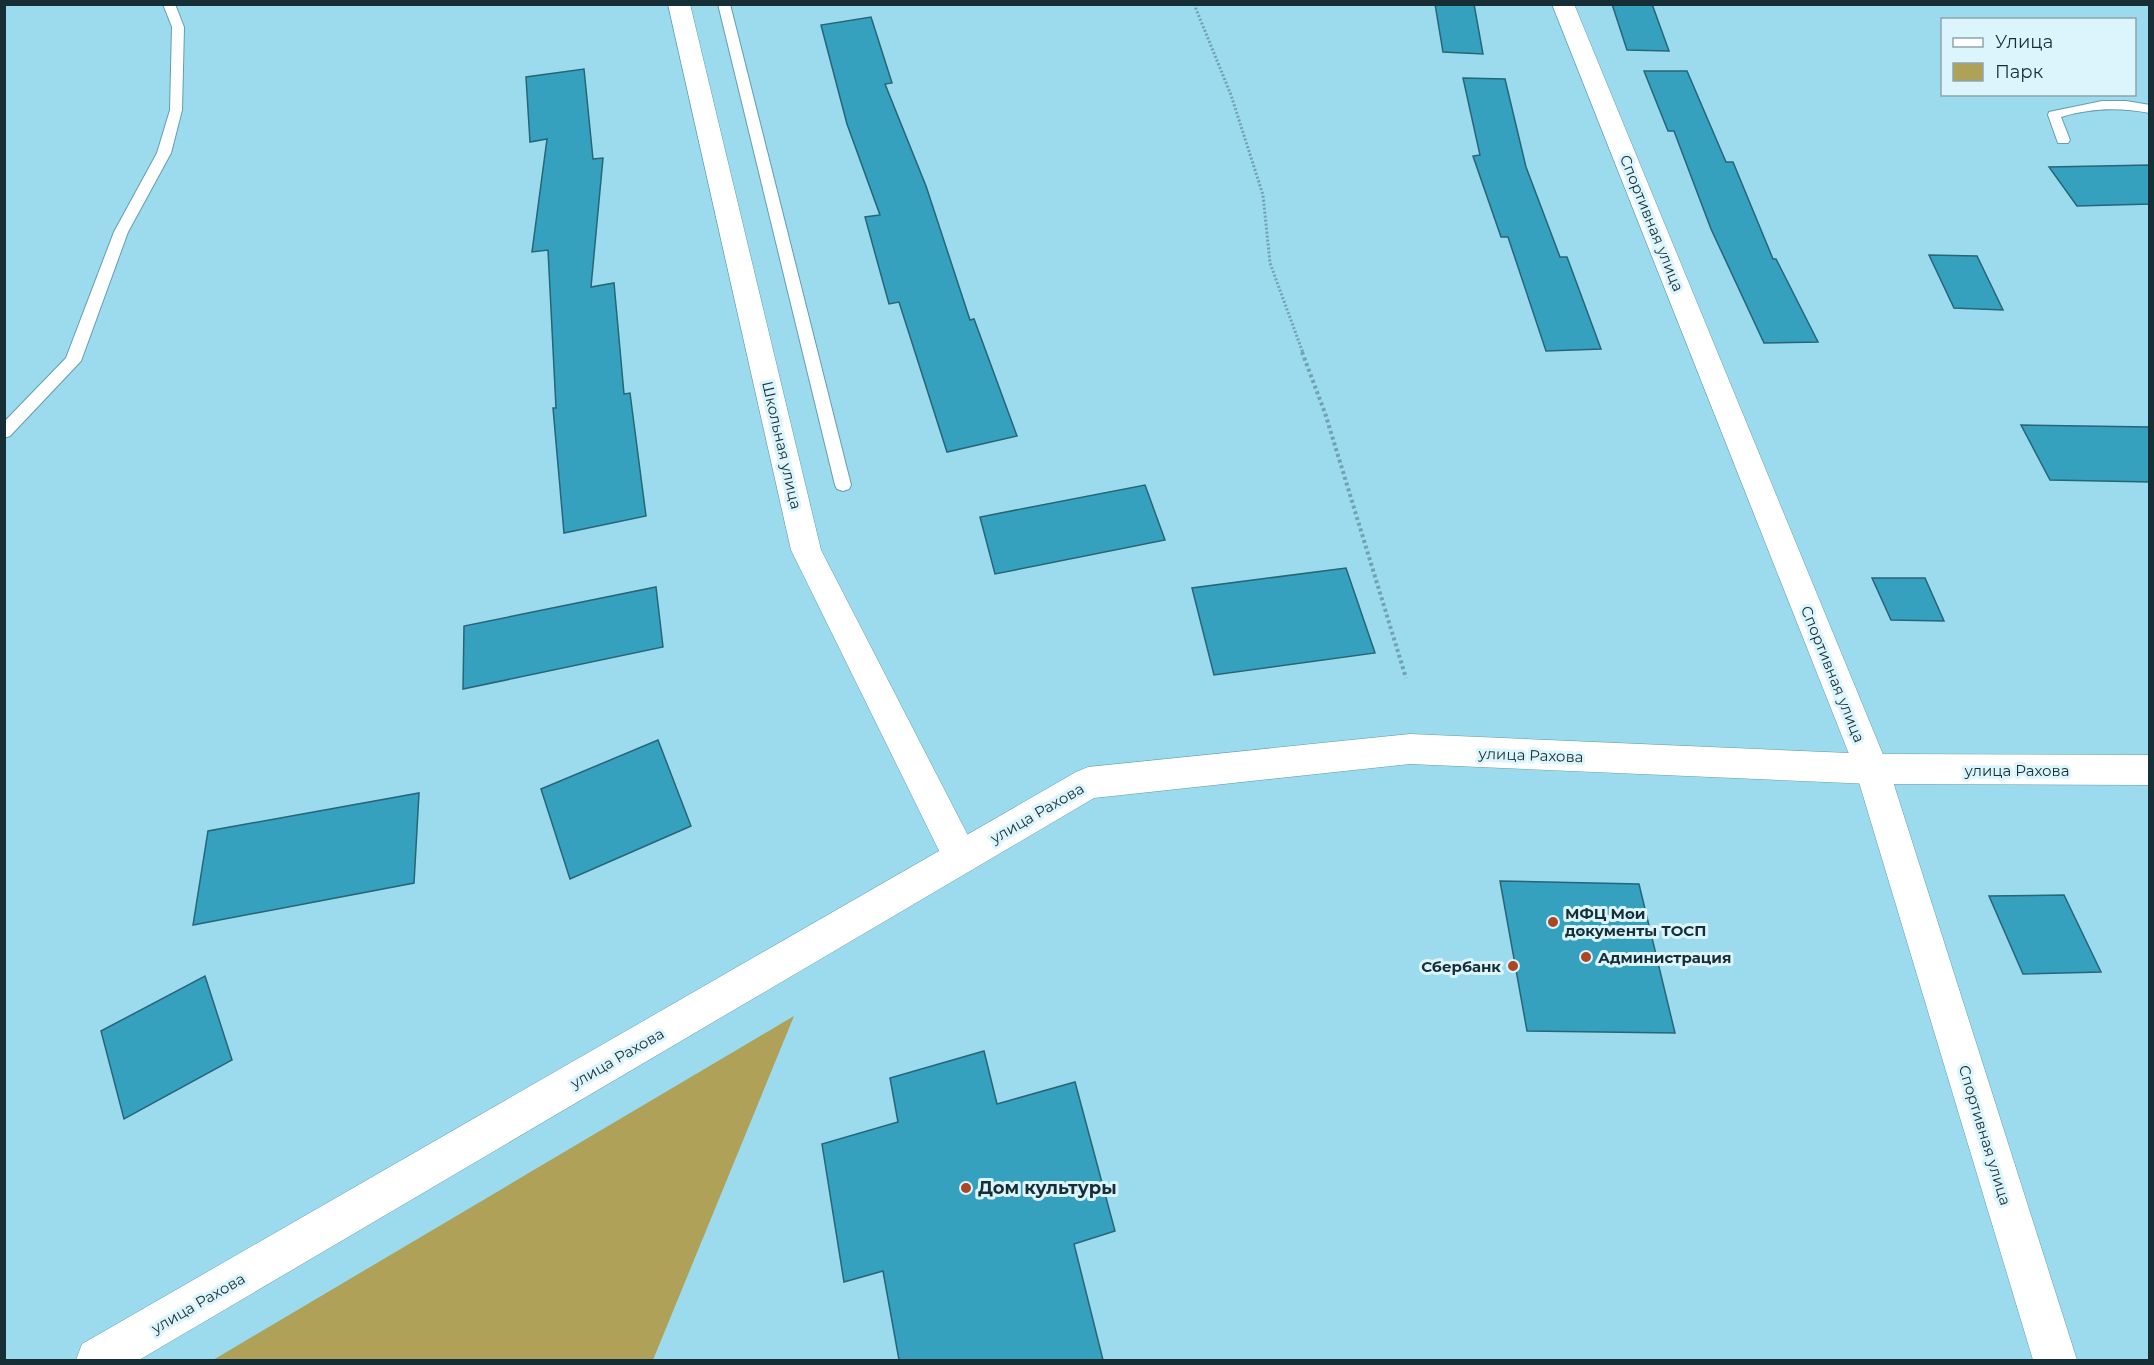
<svg xmlns="http://www.w3.org/2000/svg" width="2154" height="1365" viewBox="0 0 2154 1365" font-family="Montserrat,sans-serif">
	<style>
		.green { fill: #afa157 }
		.building { fill: #35a1be; stroke: #276577; stroke-width: 1.5 }
		.lines { fill: none; stroke-linecap: round; stroke-linejoin: round }
		.lane-casing { stroke: #629eb1; stroke-width: 2 }
		.street-casing { stroke: #629eb1; stroke-width: 1 }
		.secondary-casing { stroke: #629eb1; stroke-width: 1 }
		.path-far1 { stroke: #70a2b1; stroke-width: 3; stroke-dasharray: 2 2; stroke-linecap: butt }
		.path { stroke: #70a2b1; stroke-width: 4; stroke-dasharray: 3 3; stroke-linecap: butt }
		.lane { fill: #fff; fill-rule: evenodd }
		.street { fill: #fff; fill-rule: evenodd }
		.secondary { fill: #fff; fill-rule: evenodd }
		.poi-dot { fill: #ad4621; stroke: #dcf4fc; stroke-width: 2 }
		.labels { text-anchor: middle; dominant-baseline: central; stroke-width: 6; stroke-linejoin: round; paint-order: stroke }
		.street-label { font-size: 15px; fill: #162f37; stroke: #dcf4fc }
		.poi-label { font-size: 15px; font-weight: bold; fill: #162f37; stroke: #dcf4fc; text-anchor: start }
		.near-poi-label { font-size: 18px; font-weight: bold; fill: #162f37; stroke: #dcf4fc; text-anchor: start }
	</style>
	<rect width="100%" height="100%" fill="#9cdaed"/>
	<!-- green -->
	<path class="green" d="M794 1016 653 1360H213Z"/>
	<!-- building -->
	<g class="building">
		<path d="M1435 4H1474L1483 54 1443 52Z"/>
		<path d="M1612 4H1652L1669 51 1627 50Z"/>
		<path d="M871 17 892 83 885 84 926 186 970 320 974 319 1017 436 947 452 899 302 889 304 865 217 880 215 847 124 821 25Z"/>
		<path d="M584 69 593 159 603 158 591 287 614 283 624 394 630 393 646 516 564 533 553 408H556L548 250 532 252 547 139 530 142 526 77Z"/>
		<path d="M1644 71H1687L1726 162H1733L1773 259H1776L1818 342 1764 343 1711 229 1674 131H1668Z"/>
		<path d="M1463 78 1505 79 1526 167 1560 257H1567L1601 349 1546 351 1508 237H1501L1473 156 1480 155Z"/>
		<path d="M2150 165V204L2077 206 2049 167Z"/>
		<path d="M1929 255 1977 256 2003 310 1954 308Z"/>
		<path d="M2021 425 2150 427V482L2050 480Z"/>
		<path d="M1145 485 1165 540 995 574 980 517Z"/>
		<path d="M1346 568 1375 653 1214 675 1192 588Z"/>
		<path d="M1872 578H1925L1944 621 1891 620Z"/>
		<path d="M656 587 663 647 463 689 464 626Z"/>
		<path d="M658 740 691 826 570 879 541 789Z"/>
		<path d="M419 793 414 883 193 925 208 831Z"/>
		<path d="M1500 881 1639 884 1675 1033 1527 1031Z"/>
		<path d="M2064 895 2101 972 2023 974 1989 896Z"/>
		<path d="M205 976 232 1060 124 1119 101 1031Z"/>
		<path d="M984 1051 997 1104 1075 1082 1115 1231 1074 1244 1103 1360H899L883 1271 844 1282 822 1144 898 1122 890 1078Z"/>
	</g>
	<g class="lines">
		<!-- lane casing -->
		<g class="lane-casing">
			<g id="lane">
				<path d="M163 4H175L184 27 182 110 171 153 128 232 81 361 10 436 4 438V422L66 358 114 232 157 153 170 110 172 27Z"/>
				<path d="M718 4H730L851 485 849 489 843 491 837 489 835 485Z"/>
				<path d="M2102 101H2126L2150 105V113C2119 107 2091 108 2061 117L2070 140 2068 143H2058L2048 115 2049 112Z"/>
			</g>
		</g>
		<!-- street casing -->
		<g class="street-casing">
			<g id="street">
				<path d="M668 4H690L821 550 979 857 974 869 961 874 948 869 791 550Z"/>
				<path d="M1552 4H1574L1889 769 2077 1360H2033L1855 769Z"/>
			</g>
		</g>
		<!-- secondary casing -->
		<g class="secondary-casing">
			<path id="secondary" d="M1410 734 1872 754 2150 755V785L1872 784 1410 764 1094 798 139 1360H76L82 1344 1076 772 1088 767Z"/>
		</g>
		<!-- path-far1 -->
		<path class="path-far1" d="M1194 4 1231 95 1263 195 1270 263 1303 353"/>
		<!-- path -->
		<path class="path" d="M1302 352 1325 413 1406 678"/>
		<!-- lane -->
		<use href="#lane" class="lane"/>
		<!-- street -->
		<use href="#street" class="street"/>
		<!-- secondary -->
		<use href="#secondary" class="secondary"/>
	</g>
	<!-- markers -->
	<g class="poi-dot">
		<circle cx="1553" cy="922" r="6"/>
		<circle cx="1586" cy="957" r="6"/>
		<circle cx="1513" cy="966" r="6"/>
		<circle cx="966" cy="1188" r="6"/>
	</g>
	<g class="labels">
		<!-- street labels -->
		<g class="street-label">
			<text transform="translate(1652 223) rotate(68)">Спортивная улица</text>
			<text transform="translate(782 445) rotate(77)">Школьная улица</text>
			<text transform="translate(1833 674) rotate(68)">Спортивная улица</text>
			<text transform="translate(1531 755) rotate(2)">улица Рахова</text>
			<text x="2017" y="770">улица Рахова</text>
			<text transform="translate(1037 813) rotate(-30)">улица Рахова</text>
			<text transform="translate(617 1058) rotate(-30)">улица Рахова</text>
			<text transform="translate(1985 1135) rotate(73)">Спортивная улица</text>
			<text transform="translate(198 1303) rotate(-30)">улица Рахова</text>
		</g>
		<!-- poi labels -->
		<g class="poi-label">
			<text x="1565" y="913">МФЦ Мои<tspan x="1565" dy="17">документы ТОСП</tspan></text>
			<text x="1598" y="957">Администрация</text>
			<text x="1501" y="966" text-anchor="end">Сбербанк</text>
		</g>
		<!-- near-poi labels -->
		<g class="near-poi-label">
			<text x="978" y="1188">Дом культуры</text>
		</g>
	</g>
	<!-- border -->
	<rect width="2154" height="1365" fill="none" stroke="#162f37" stroke-width="12"/>
	<!-- legend -->
	<rect x="1941" y="18" width="195" height="78" fill="#dcf4fc" stroke="#8da5ad" stroke-width="1.5"/>
	<rect x="1953" y="38" width="30" height="9" fill="#ffffff" stroke="#8da5ad" stroke-width="1.5"/>
	<text x="1995" y="48" font-size="18" fill="#162f37">Улица</text>
	<rect x="1953" y="63" width="30" height="18" fill="#afa157" stroke="#8da5ad" stroke-width="1.5"/>
	<text x="1995" y="78" font-size="18" fill="#162f37">Парк</text>
</svg>
